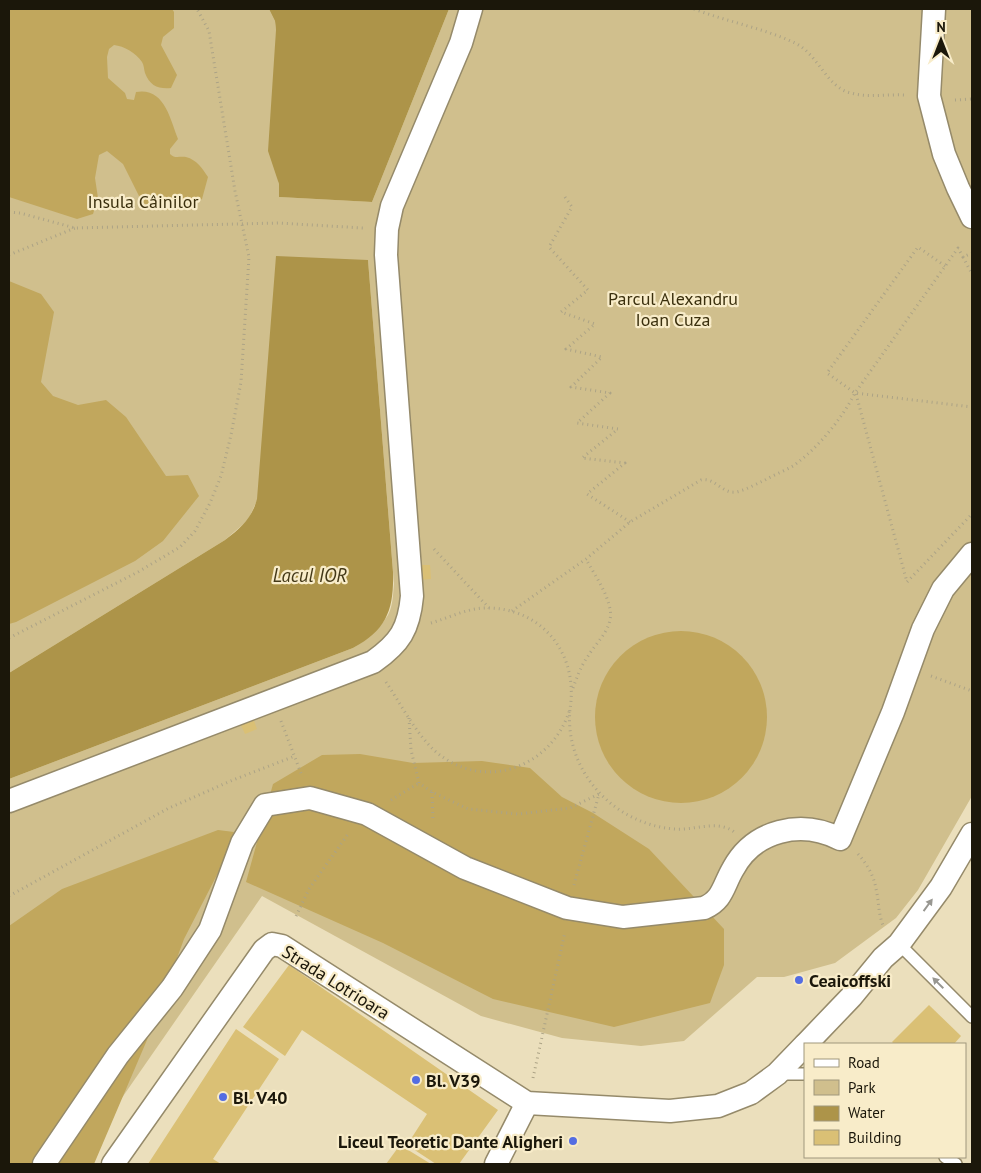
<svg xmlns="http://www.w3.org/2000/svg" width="981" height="1173" viewBox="0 0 981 1173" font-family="'PT Sans',sans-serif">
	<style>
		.green { fill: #d0bf8d }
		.forest { fill: #c1a75d }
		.water { fill: #ad9449 }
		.building { fill: #dac075 }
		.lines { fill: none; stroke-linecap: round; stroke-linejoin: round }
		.lane-casing { stroke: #958a6a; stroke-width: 14 }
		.street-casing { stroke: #958a6a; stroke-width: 25 }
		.path { stroke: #aca386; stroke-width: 3; stroke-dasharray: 1 4; stroke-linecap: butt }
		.lane { stroke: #fff; stroke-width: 11 }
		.street { stroke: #fff; stroke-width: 22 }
		.oneway { fill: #989791 }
		.poi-dot { fill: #546de2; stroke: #f8ecc9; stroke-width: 2 }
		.labels { text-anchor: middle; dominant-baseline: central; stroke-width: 4.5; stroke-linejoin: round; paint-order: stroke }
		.park-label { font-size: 18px; fill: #3a2f0d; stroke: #f8ecc9 }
		.poi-label { font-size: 18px; font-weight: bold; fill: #1b170a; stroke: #f8ecc9; text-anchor: start }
		.street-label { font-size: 18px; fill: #1b170a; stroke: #f8ecc9 }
		.water-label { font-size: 19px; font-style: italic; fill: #443918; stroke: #f8ecc9 }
	</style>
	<rect width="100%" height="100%" fill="#ebdfbc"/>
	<!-- green -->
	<path class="green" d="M9 9H269L275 21 276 30 275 167 279 184V197L372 202 449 9H972V796L918 890 896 918 835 963 784 977H757L684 1041 641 1046 562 1038 481 1016 262 896 76 1164H9V779L353 648C365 642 381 627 388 615 393 606 393 594 394 584L368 260 248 520 225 540 9 673Z"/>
	<!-- forest -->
	<g class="forest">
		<path d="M9 9H172L174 12V28L163 37 161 45 177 75 171 88C158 89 150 86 145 73 144 70 144 65 142 62 136 53 124 46 114 45L109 49 107 57 108 78 125 93 127 99 134 100 136 92C164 87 170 118 178 139L170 149V154C175 159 179 156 186 157 197 160 202 168 208 177L202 199 182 210H155L142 202 123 164 107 151 99 155 95 178 98 198 93 214 77 219 9 197Z"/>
		<path d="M9 281 41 294 54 312 41 382 53 396 78 405 106 400 126 417 166 476 188 475 199 496 163 541 135 561 16 622 9 624Z"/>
		<circle cx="681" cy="717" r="86"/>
		<path d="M360 754 413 763 482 761 530 768 562 797 593 813 649 849 724 929V965L710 1003 614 1027 493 999 383 943 246 882 273 784 322 755Z"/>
		<path d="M218 830 234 832 219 871 184 939 147 1040 94 1164H9V926L62 889Z"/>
	</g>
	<!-- water -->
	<g class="water">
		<path d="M269 9H449L372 202 279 197V184L268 151 276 30 275 21Z"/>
		<path d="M276 256 368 260 393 572C394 609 387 630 353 648L9 779V673L225 540C241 528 252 518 257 499Z"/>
	</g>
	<!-- building -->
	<g class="building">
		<path d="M419 565H430L431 579 420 580Z"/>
		<path d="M253 718 257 729 245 734 240 723Z"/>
		<path d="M289 965 498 1110 459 1164H436L407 1145 427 1114 302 1030 285 1056 243 1027Z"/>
		<path d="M929 1005 961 1036 954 1044H894L892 1042Z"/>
		<path d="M236 1029 279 1059 213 1159 221 1164H148Z"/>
		<path d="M400 1145 431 1164H386Z"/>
	</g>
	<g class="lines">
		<!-- lane casing -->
		<g class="lane-casing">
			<g id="lane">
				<path d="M899 944 972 1017"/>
				<path d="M779 1074H805"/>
				<path d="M945 1157 956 1164"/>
			</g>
		</g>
		<!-- street casing -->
		<g class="street-casing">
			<g id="street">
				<path d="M934 9 929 96 944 154 958 188 972 217"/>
				<path d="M9 801 373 662C400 643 409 629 412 596L386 255 387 229 392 206 461 43 471 9"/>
				<path d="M806 1044 851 997 883 958 899 944 941 887 972 834"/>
				<path d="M44 1164 118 1055 172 988 210 930 242 843 265 805 310 798 367 814 465 868 567 908 623 917 704 908C723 900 723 886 733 869 754 830 801 819 840 839L893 712 923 629 943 589 972 554"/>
				<path d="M113 1164 264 950 272 944 282 946 527 1103 670 1111 718 1106 751 1093 777 1074 805 1045"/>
				<path d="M496 1164 527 1103"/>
			</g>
		</g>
		<!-- path -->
		<g class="path">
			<path d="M694 9C728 22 763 28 795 43 818 54 827 88 851 93 868 98 887 94 905 95"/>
			<path d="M955 100 972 99"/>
			<path d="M565 197 572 207 549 247 588 290 561 312 595 324 566 349 602 357 571 387 610 393 577 423 618 429 582 458 625 463 587 494 630 522"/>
			<path d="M9 212 20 213 75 228 278 223 363 228"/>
			<path d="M9 255 75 228"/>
			<path d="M963 257 972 274"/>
			<path d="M945 266 918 247 827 373 855 393 972 407"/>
			<path d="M856 394 907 582 972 514"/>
			<path d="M434 549 489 608"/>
			<path d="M512 611 586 559 630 522 701 480C715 477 722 494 736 492 746 490 756 484 765 480 774 475 784 471 793 466 818 448 841 420 855 393L958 248 963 257 972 253"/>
			<path d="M431 623C448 618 466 609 483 608 541 606 579 653 570 709"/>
			<path d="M9 638 138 572 180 547 195 531 210 503 221 476 231 435 241 382 249 257 235 191 209 31 197 9"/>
			<path d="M931 676 972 691"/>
			<path d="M386 682C400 703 417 735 435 751 483 793 552 768 570 709 564 770 613 824 674 829 693 831 718 819 734 832"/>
			<path d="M573 688C577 677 581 666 588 656 598 640 616 626 609 605 605 589 594 574 586 559"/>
			<path d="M409 718 411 750 419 783 432 792 468 809 518 814 570 808 599 794"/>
			<path d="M281 721 302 776"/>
			<path d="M432 792 433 822"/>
			<path d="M391 800 419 783"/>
			<path d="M858 854C867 864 874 876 876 889 879 901 878 913 883 925"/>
			<path d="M574 885 599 794"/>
			<path d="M9 896 169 808 233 780 295 756"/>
			<path d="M296 916 309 889 348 834"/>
			<path d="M533 1078 565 932"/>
		</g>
		<!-- lane -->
		<use href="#lane" class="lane"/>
		<!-- street -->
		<use href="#street" class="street"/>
	</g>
	<!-- one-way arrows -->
	<defs><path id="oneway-solid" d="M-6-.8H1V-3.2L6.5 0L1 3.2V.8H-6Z" transform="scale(1.25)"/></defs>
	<g class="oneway">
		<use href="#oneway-solid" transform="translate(928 905) rotate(-54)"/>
		<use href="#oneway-solid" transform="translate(938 983) rotate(-135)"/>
	</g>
	<!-- markers -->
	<g class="poi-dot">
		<circle cx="799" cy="980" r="5"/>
		<circle cx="416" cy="1080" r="5"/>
		<circle cx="223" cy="1097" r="5"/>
		<circle cx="573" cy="1141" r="5"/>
	</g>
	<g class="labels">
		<!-- park labels -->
		<g class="park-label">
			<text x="143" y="201">Insula Câinilor</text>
			<text x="673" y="298">Parcul Alexandru<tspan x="673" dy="21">Ioan Cuza</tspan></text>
		</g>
		<!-- poi labels -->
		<g class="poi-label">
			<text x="809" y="980">Ceaicoffski</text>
			<text x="426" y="1080">Bl. V39</text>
			<text x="233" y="1097">Bl. V40</text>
			<text x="563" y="1141" text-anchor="end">Liceul Teoretic Dante Aligheri</text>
		</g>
		<!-- street labels -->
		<g class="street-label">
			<text transform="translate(336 982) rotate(32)">Strada Lotrioara</text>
		</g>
		<!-- water labels -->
		<g class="water-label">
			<text x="310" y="575">Lacul IOR</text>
		</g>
	</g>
	<!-- border -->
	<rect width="981" height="1173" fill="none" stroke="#1b170a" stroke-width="20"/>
	<!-- legend -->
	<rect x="804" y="1043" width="162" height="115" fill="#f8ecc9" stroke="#a0977d"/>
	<rect x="814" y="1059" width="25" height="8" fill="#ffffff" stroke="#a0977d"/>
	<text x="848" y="1068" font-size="15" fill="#1b170a">Road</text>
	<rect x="814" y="1080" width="25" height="15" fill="#d0bf8d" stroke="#a0977d"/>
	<text x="848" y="1093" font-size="15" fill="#1b170a">Park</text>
	<rect x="814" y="1106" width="25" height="15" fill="#ad9449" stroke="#a0977d"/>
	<text x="848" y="1118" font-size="15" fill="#1b170a">Water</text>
	<rect x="814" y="1130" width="25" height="15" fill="#dac075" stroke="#a0977d"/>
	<text x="848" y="1143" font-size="15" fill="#1b170a">Building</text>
	<!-- north arrow -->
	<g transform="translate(941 40)" stroke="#f8ecc9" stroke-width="4" paint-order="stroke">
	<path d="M0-4L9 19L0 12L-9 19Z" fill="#1b170a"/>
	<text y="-8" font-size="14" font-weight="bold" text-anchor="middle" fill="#1b170a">N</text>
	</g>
</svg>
